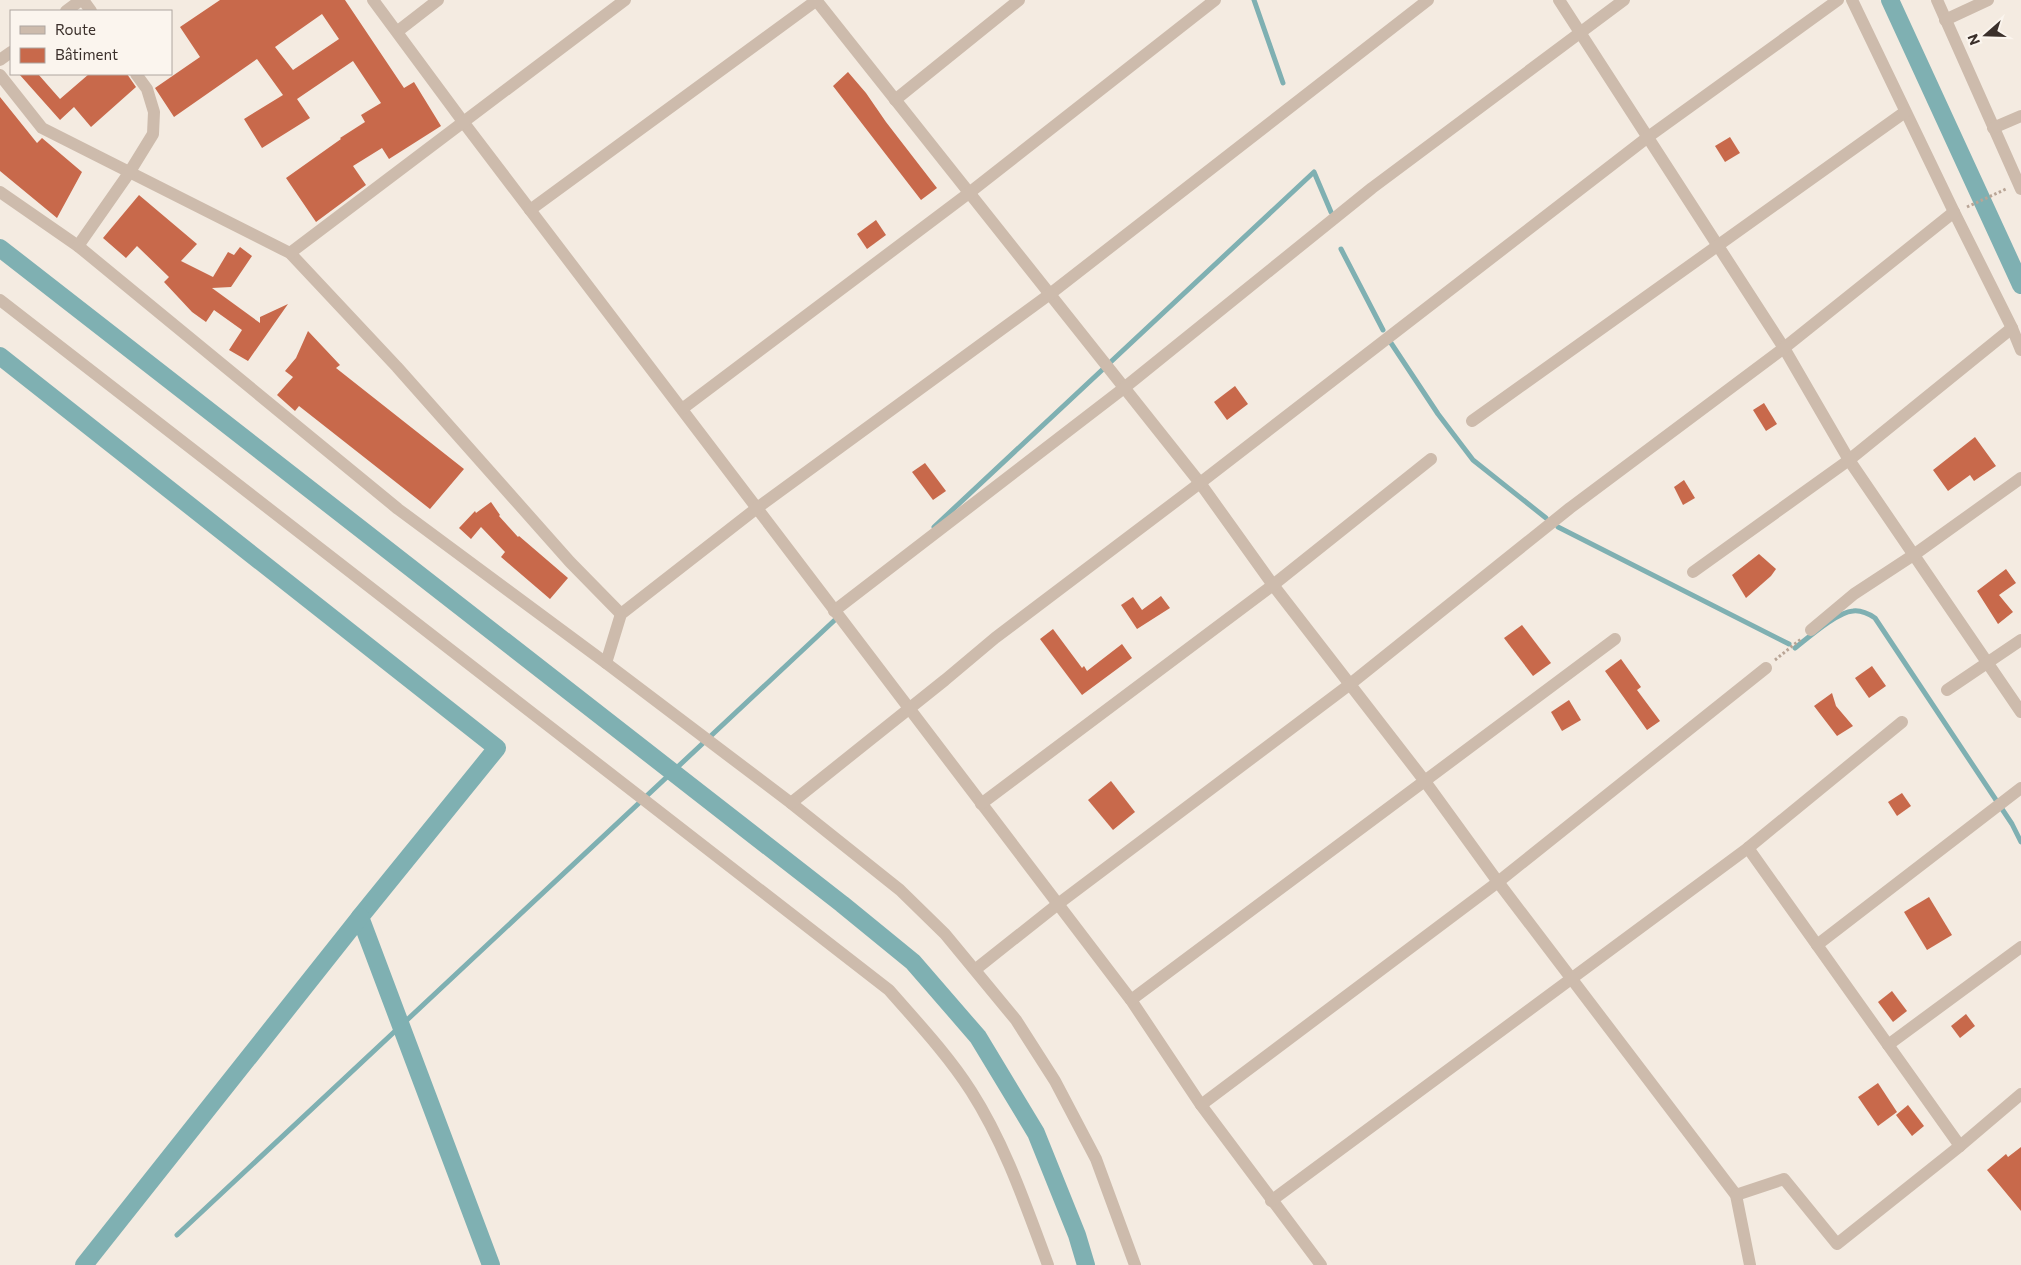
<svg xmlns="http://www.w3.org/2000/svg" width="2021" height="1265" viewBox="0 0 2021 1265" font-family="Commissioner,sans-serif">
	<style>
		.lines { fill: none; stroke-linecap: round; stroke-linejoin: round }
		.stream { stroke: #7fb0b2; stroke-width: 5 }
		.canal { stroke: #7fb0b2; stroke-width: 18 }
		.building { fill: #c8694b; fill-rule: evenodd }
		.path { stroke: #b9a596; stroke-width: 3; stroke-dasharray: 2.5 2.5; stroke-linecap: butt }
		.minor { stroke: #cdbbac; stroke-width: 12 }
	</style>
	<rect width="100%" height="100%" fill="#f4ebe1"/>
	<g class="lines">
		<!-- stream -->
		<g class="stream">
			<path d="M1254 0 1283 83"/>
			<path d="M1341 249 1383 330"/>
			<path d="M1391 343 1438 414 1473 460 1546 518"/>
			<path d="M934 527 1314 172 1331 212"/>
			<path d="M1558 527 1789 644"/>
			<path d="M1795 648C1808 638 1837 612 1853 611 1861 610 1869 614 1875 618L2012 824 2021 842"/>
			<path d="M177 1235 838 617"/>
		</g>
		<!-- canal -->
		<g class="canal">
			<path d="M1890 0 2021 285"/>
			<path d="M0 248 842 904 913 962 978 1037 1036 1133 1077 1235 1086 1265"/>
			<path d="M0 356 497 748 360 917 491 1265"/>
			<path d="M84 1265 360 917"/>
		</g>
	</g>
	<!-- building -->
	<g class="building">
		<path d="M220 0H345L404 88 414 82 441 126 389 159 382 148 353 166 366 185 316 222 286 178 341 139 340 138 365 122 361 115 381 103 353 61 297 99 310 118 262 148 244 119 283 95 257 59 174 117 155 88 200 57 180 27ZM322 14 339 39 293 70 275 47Z"/>
		<path d="M848 72 866 93 886 122 937 188 921 200 833 86Z"/>
		<path d="M19 74H38L60 99 89 74H127L136 87 91 127 74 107 60 120Z"/>
		<path d="M0 97 37 143 42 138 82 172 57 218 0 171Z"/>
		<path d="M1730 137 1740 153 1725 162 1715 146Z"/>
		<path d="M139 195 197 244 181 261 213 277 228 252 234 255 240 247 252 256 231 287 212 288 260 323V317L288 304 248 361 229 350 242 330 214 310 206 322 192 312 164 282 169 277 137 246 126 258 103 238Z"/>
		<path d="M876 220 886 235 867 249 857 234Z"/>
		<path d="M308 331 340 365 336 368 464 469 430 509 299 406 295 411 277 395 293 377 285 371 296 358Z"/>
		<path d="M1235 386 1248 404 1227 420 1214 402Z"/>
		<path d="M1764 403 1777 424 1766 431 1753 410Z"/>
		<path d="M1975 437 1996 466 1974 481 1970 475 1948 491 1933 470Z"/>
		<path d="M925 463 946 491 933 500 912 472Z"/>
		<path d="M1684 480 1695 498 1683 505 1674 487Z"/>
		<path d="M491 502 500 515 499 516 518 537 519 536 568 578 550 599 501 557 505 552 481 527 471 539 459 528 475 511 476 513Z"/>
		<path d="M1759 554 1776 569 1771 576 1746 598 1732 575Z"/>
		<path d="M2006 569 2016 583 1999 595 2013 612 1998 624 1977 591Z"/>
		<path d="M1161 596 1170 608 1137 629 1121 605 1133 597 1142 610Z"/>
		<path d="M1522 625 1551 663 1533 676 1504 638Z"/>
		<path d="M1053 629 1082 668 1084 666 1087 671 1122 644 1132 658 1082 695 1040 639Z"/>
		<path d="M1621 659 1641 687 1637 690 1660 721 1647 730 1605 671Z"/>
		<path d="M1872 666 1886 686 1869 698 1855 678Z"/>
		<path d="M1832 693 1836 706 1853 726 1837 736 1814 706Z"/>
		<path d="M1569 700 1581 720 1562 731 1551 712Z"/>
		<path d="M1111 781 1135 812 1113 830 1088 800Z"/>
		<path d="M1902 793 1911 806 1897 816 1888 802Z"/>
		<path d="M1929 897 1952 935 1927 950 1904 912Z"/>
		<path d="M1892 991 1907 1011 1893 1022 1878 1002Z"/>
		<path d="M1966 1014 1975 1026 1960 1038 1951 1026Z"/>
		<path d="M1878 1083 1897 1112 1878 1126 1858 1097Z"/>
		<path d="M1908 1105 1924 1126 1912 1136 1896 1115Z"/>
		<path d="M2021 1147V1211L1987 1170 2006 1154 2008 1157Z"/>
	</g>
	<g class="lines">
		<!-- path -->
		<g class="path">
			<path d="M1967 207 2006 189"/>
			<path d="M1775 660 1801 639"/>
		</g>
		<!-- minor -->
		<g class="minor">
			<path d="M83 0 91 11"/>
			<path d="M373 0 464 123 1131 1000 1201 1105 1321 1265"/>
			<path d="M816 0 1200 483 1273 585 1424 780 1498 882 1736 1195 1750 1265"/>
			<path d="M1559 0 1784 348 1849 460 2021 712"/>
			<path d="M1852 0 1954 212 2012 328 2021 350"/>
			<path d="M1937 0 2021 189"/>
			<path d="M66 11 81 0"/>
			<path d="M1945 20 1988 0"/>
			<path d="M398 31 438 0"/>
			<path d="M0 60 11 52"/>
			<path d="M0 75 42 128 290 253 397 367 570 562 621 614"/>
			<path d="M895 100 1019 0"/>
			<path d="M1993 128 2021 116"/>
			<path d="M0 192 78 246 398 509 606 663 791 803 900 890 945 934 1016 1020 1055 1081 1096 1159 1135 1265"/>
			<path d="M530 210 817 0"/>
			<path d="M78 246 129 173 153 134 154 112 147 89 136 74"/>
			<path d="M290 253 625 0"/>
			<path d="M0 300 889 990C917 1022 948 1055 971 1091 1005 1144 1026 1206 1048 1265"/>
			<path d="M682 409 969 193 1215 0"/>
			<path d="M1472 421 1905 112"/>
			<path d="M1693 572 1849 460 2012 328"/>
			<path d="M834 611 1124 388 1372 188 1624 0"/>
			<path d="M1811 630 1854 594 1915 554 2021 478"/>
			<path d="M606 663 621 614 757 508 1050 294 1428 0"/>
			<path d="M1947 690 2021 640"/>
			<path d="M791 803 945 680 995 638 1200 483 1648 137 1838 0"/>
			<path d="M981 804 1273 585 1431 459"/>
			<path d="M1748 848 1960 1146"/>
			<path d="M1817 945 2021 788"/>
			<path d="M976 969 1058 904 1349 685 1570 508 1784 348 1954 212"/>
			<path d="M1131 1000 1615 639"/>
			<path d="M1888 1045 2021 947"/>
			<path d="M1201 1105 1498 882 1766 668"/>
			<path d="M1736 1195 1784 1179 1837 1244 1960 1146 2021 1094"/>
			<path d="M1271 1201 1748 848 1902 722"/>
		</g>
	</g>
	<!-- legend -->
	<rect x="10" y="10" width="162" height="65" fill="#fbf5ee" stroke="#aea6a0"/>
	<rect x="20" y="26" width="25" height="8" fill="#cdbbac" stroke="#aea6a0"/>
	<text x="55" y="35" font-size="15" fill="#3b302b">Route</text>
	<rect x="20" y="48" width="25" height="15" fill="#c8694b" stroke="#aea6a0"/>
	<text x="55" y="60" font-size="15" fill="#3b302b">Bâtiment</text>
	<!-- north arrow -->
	<g transform="translate(1986 35) rotate(250)" stroke="#fbf5ee" stroke-width="4" paint-order="stroke">
	<path d="M0-4L9 19L0 12L-9 19Z" fill="#3b302b"/>
	<text y="-8" font-size="14" font-weight="bold" text-anchor="middle" fill="#3b302b">N</text>
	</g>
</svg>
